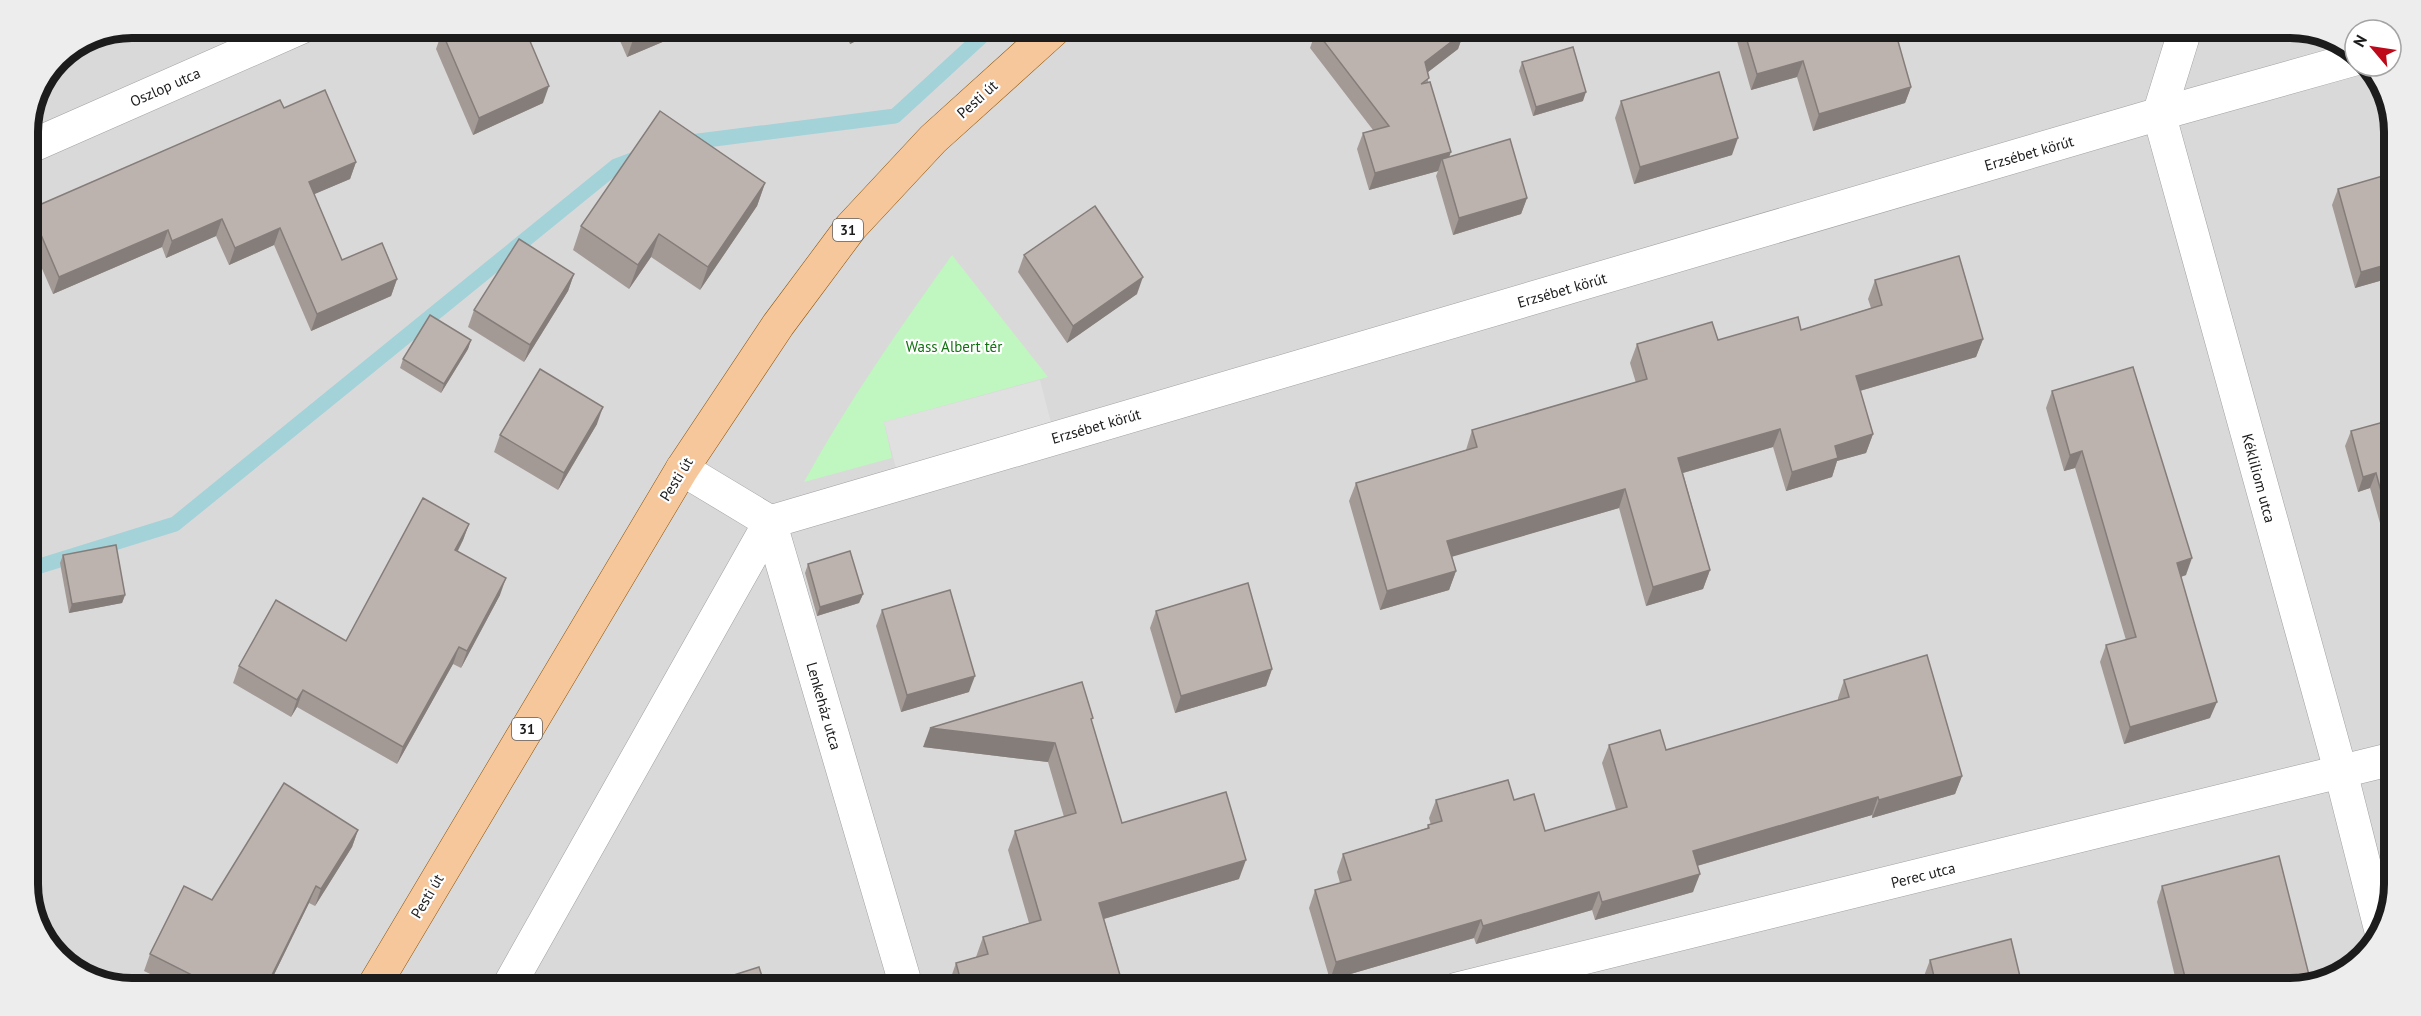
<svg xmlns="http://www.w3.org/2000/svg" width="2421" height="1016" viewBox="0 0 2421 1016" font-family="'PT Sans',sans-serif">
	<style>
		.residential { fill: #dad9d9 }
		.park { fill: #c0f6bf }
		.parking { fill: #e0e0e0 }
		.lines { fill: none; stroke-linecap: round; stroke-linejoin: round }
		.stream { stroke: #a3d2d9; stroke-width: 15 }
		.street-casing { stroke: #a0a0a0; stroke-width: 34 }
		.primary-casing { stroke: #8c5307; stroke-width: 34 }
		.street { stroke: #fff; stroke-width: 33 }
		.primary { stroke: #f7c79c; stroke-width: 33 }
		.wall { fill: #a39a96 }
		.shaded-wall { fill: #847d7a }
		.building { fill: #bdb3ae; stroke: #847d7a; stroke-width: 1.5 }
		.labels { text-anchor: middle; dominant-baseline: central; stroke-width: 4.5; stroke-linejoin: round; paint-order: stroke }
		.shield { fill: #fff; stroke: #606060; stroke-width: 1.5 }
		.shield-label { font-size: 14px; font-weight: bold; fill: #1c1c1c }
		.street-label { font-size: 15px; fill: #1c1c1c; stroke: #fff }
		.park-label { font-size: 15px; fill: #117310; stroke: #fff }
		.rim { fill: none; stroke: #1c1c1c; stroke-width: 8 }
	</style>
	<rect width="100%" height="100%" fill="#ede8e1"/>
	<!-- residential -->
	<path class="residential" d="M132 27H2289L2329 35 2355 55V66H2370L2373 68 2394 125 2386 924 2348 971 2290 989H132L92 981 48 948 27 892V125L58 57 92 35Z"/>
	<!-- park -->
	<path class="park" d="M952 255 1048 377 884 422 892 458 804 482C848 402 899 329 952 255Z"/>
	<!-- parking -->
	<path class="parking" d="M1040 380 1055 438 900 484 884 422Z"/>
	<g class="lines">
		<!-- stream -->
		<g class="stream">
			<path d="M683 143 895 116 992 27"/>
			<path d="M27 570 175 524 616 166 643 156"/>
		</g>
		<!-- street casing -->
		<g class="street-casing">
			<g id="street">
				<path d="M2186 27 2159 114 2341 773 2381 931"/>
				<path d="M27 148 302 27"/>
				<path d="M682 469 770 522 907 989"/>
				<path d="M507 989 770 522 2159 114 2355 59"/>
				<path d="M1457 989 2388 760"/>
			</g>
		</g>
		<!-- primary casing -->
		<g class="primary-casing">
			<path id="primary" d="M372 989 682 469 778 325 851 227 933 139 1057 27"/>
		</g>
		<!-- street -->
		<use href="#street" class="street"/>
		<!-- primary -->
		<use href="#primary" class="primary"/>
	</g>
	<!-- wall -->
	<g class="wall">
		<path d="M614 27H698L627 57Z"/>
		<path d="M841 27H884L850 44Z"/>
		<path d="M1733 27H1803L1806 36 1911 87 1905 103 1813 131 1797 77 1751 90Z"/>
		<path d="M2010 27H2058L2014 40Z"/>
		<path d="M1316 31 1464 32 1458 49 1428 72V82L1449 157 1527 198 1521 214 1453 235 1436 176 1438 171 1369 190 1357 149 1363 133 1373 130 1310 48Z"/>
		<path d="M442 32 543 103 473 135 436 49Z"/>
		<path d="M1522 62 1583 101 1533 116 1519 71Z"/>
		<path d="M1621 101 1732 155 1634 184 1615 118Z"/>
		<path d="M284 108 356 162 350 179 314 194 342 260 397 279 391 296 311 331 274 245 229 265 216 236 166 258 162 247 53 294 27 234V216L30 209Z"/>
		<path d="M2393 173 2392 315 2383 280 2355 288 2332 205 2338 189Z"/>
		<path d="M765 183 757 206 700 290 651 257 629 289 573 250 581 226Z"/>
		<path d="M1024 255 1137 294 1067 343 1018 272Z"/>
		<path d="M574 274 568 291 524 362 468 327 474 310Z"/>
		<path d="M1875 280 1983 339 1976 357 1860 391 1873 434 1866 453 1837 461 1832 477 1786 491 1773 447 1683 473 1710 570 1703 589 1646 606 1619 508 1452 556 1456 571 1449 590 1380 610 1349 501 1356 483 1466 450 1472 430 1636 383 1630 363 1637 344 1718 340 1801 330 1871 308 1868 299Z"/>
		<path d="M471 340 468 349 441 393 400 368 403 359Z"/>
		<path d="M2052 391 2186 575 2181 577 2210 718 2124 744 2100 662 2106 645 2126 640 2075 468 2064 471 2046 408Z"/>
		<path d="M2391 420 2390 558 2370 488 2358 492 2345 446 2351 431Z"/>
		<path d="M597 424 558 490 494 452 500 435Z"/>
		<path d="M469 524 463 540 458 551 500 595 461 668 453 664 397 764 297 707 291 717 233 683 239 666 346 641Z"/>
		<path d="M63 555 125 595 122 603 69 613 60 563Z"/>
		<path d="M808 564 863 594 859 603 817 616 805 573Z"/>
		<path d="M882 610 969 692 901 712 876 626Z"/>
		<path d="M1156 611 1272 669 1266 686 1175 713 1150 628Z"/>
		<path d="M1844 680 1962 776 1955 794 1872 818V815L1697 866 1693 892 1595 920 1592 910 1476 944 1474 938 1330 980 1309 908 1315 890 1340 883 1337 872 1343 854 1427 828 1428 825H1431L1429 818 1436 800H1514L1545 831 1616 810 1602 763 1609 745 1666 750 1838 700V698Z"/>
		<path d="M1091 722 1122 823 1239 879 1104 919 1124 989H951L949 983 956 963 976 957 983 937 1029 923 1008 850 1015 831 1064 817 1048 762 923 747Z"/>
		<path d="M358 830 352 847 315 906 309 903 267 989H181L144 971 150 954 212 900Z"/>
		<path d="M2162 886 2290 989H2178L2157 902Z"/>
		<path d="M1930 960 2023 989H1927L1924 976Z"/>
	</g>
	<!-- shaded-wall -->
	<g class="shaded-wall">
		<path d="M665 27H698L627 57 633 40Z"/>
		<path d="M856 27H884L850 44Z"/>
		<path d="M2018 27H2058L2014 40Z"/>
		<path d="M1464 32 1458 49 1419 79 1425 62Z"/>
		<path d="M1803 61 1797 77 1751 90 1757 74Z"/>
		<path d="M549 86 543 103 473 135 479 118Z"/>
		<path d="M1911 87 1905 103 1813 131 1819 114Z"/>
		<path d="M1586 92 1583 101 1533 116 1536 107Z"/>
		<path d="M1738 138 1732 155 1634 184 1640 167Z"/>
		<path d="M1451 152 1445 168 1442 159 1438 171 1369 190 1375 173Z"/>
		<path d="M356 162 350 179 303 199 309 182Z"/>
		<path d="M765 183 757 206 700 290 708 267Z"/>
		<path d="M1527 198 1521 214 1453 235 1459 218Z"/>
		<path d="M222 219 216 236 166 258 172 241Z"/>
		<path d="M280 228 274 245 229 265 235 248Z"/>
		<path d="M168 230 162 247 53 294 59 277Z"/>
		<path d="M659 234 651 257 629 289 638 265Z"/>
		<path d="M2389 264 2383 280 2355 288 2361 272Z"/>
		<path d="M574 274 568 291 524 362 530 345Z"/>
		<path d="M1143 277 1137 294 1067 343 1073 326Z"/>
		<path d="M397 279 391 296 311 331 317 314Z"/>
		<path d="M1983 339 1976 357 1849 394 1856 376Z"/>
		<path d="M471 340 468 349 441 393 444 384Z"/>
		<path d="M603 407 597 424 558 490 564 473Z"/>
		<path d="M1780 429 1773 447 1672 476 1678 458Z"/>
		<path d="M1873 434 1866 453 1837 461 1832 477 1786 491 1792 472 1835 446Z"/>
		<path d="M2082 451 2075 468 2064 471 2070 455Z"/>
		<path d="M2376 473 2370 488 2358 492 2363 477Z"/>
		<path d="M1625 489 1619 508 1441 560 1447 541Z"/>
		<path d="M469 524 463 540 449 567 455 550Z"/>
		<path d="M2192 558 2186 575 2171 580 2177 563Z"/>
		<path d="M1710 570 1703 589 1646 606 1653 587Z"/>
		<path d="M1456 571 1449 590 1380 610 1387 591Z"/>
		<path d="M506 578 500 595 461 668 467 651Z"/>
		<path d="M863 594 859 603 817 616 820 607Z"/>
		<path d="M125 595 122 603 69 613 72 604Z"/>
		<path d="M459 647 453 664 397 764 403 747Z"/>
		<path d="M1272 669 1266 686 1175 713 1181 696Z"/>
		<path d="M975 676 969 692 901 712 907 695Z"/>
		<path d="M303 690 297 707 291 717 297 700Z"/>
		<path d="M2217 702 2210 718 2124 744 2130 727Z"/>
		<path d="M930 728 1055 743 1048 762 923 747Z"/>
		<path d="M1962 776 1955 794 1872 818 1879 800Z"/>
		<path d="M1878 797 1872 815 1686 869 1693 851Z"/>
		<path d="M32 798 27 813V799Z"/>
		<path d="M358 830 352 847 315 906 321 889Z"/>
		<path d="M1246 860 1239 879 1093 922 1099 903Z"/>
		<path d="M1700 874 1693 892 1595 920 1602 902Z"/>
		<path d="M316 886 309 903 267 989H265Z"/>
		<path d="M1599 892 1592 910 1476 944 1483 926Z"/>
		<path d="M1481 920 1474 938 1330 980 1336 962Z"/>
	</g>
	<!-- building -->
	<g class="building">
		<path d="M453 27H524L549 86 479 118 442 32Z"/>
		<path d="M628 27H665L633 40Z"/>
		<path d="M1321 27H1460L1464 32 1425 62 1429 78 1421 84 1430 82 1451 152 1375 173 1363 133 1389 126 1316 31Z"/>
		<path d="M1743 27H1803L1806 36 1838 27H1894L1911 87 1819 114 1803 61 1757 74Z"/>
		<path d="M1573 47 1586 92 1536 107 1522 62Z"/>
		<path d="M1719 72 1738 138 1640 167 1621 101Z"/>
		<path d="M325 90 356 162 309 182 342 260 382 243 397 279 317 314 280 228 235 248 222 219 172 241 168 230 59 277 30 209 280 100 284 108Z"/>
		<path d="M660 111 765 183 708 267 659 234 638 265 581 226Z"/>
		<path d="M1510 139 1527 198 1459 218 1442 159Z"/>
		<path d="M2393 173 2392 278 2389 264 2361 272 2338 189Z"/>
		<path d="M1095 206 1143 277 1073 326 1024 255Z"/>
		<path d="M519 239 574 274 530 345 474 310Z"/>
		<path d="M1959 256 1983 339 1856 376 1873 434 1835 446 1838 458 1792 472 1780 429 1678 458 1710 570 1653 587 1625 489 1447 541 1456 571 1387 591 1356 483 1477 447 1472 430 1647 379 1637 344 1712 322 1718 340 1798 317 1801 330 1882 305 1875 280Z"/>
		<path d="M430 315 471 340 444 384 403 359Z"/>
		<path d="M2133 367 2192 558 2177 563 2217 702 2130 727 2106 645 2136 637 2082 451 2070 455 2052 391Z"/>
		<path d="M540 369 603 407 564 473 500 435Z"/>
		<path d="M2391 420 2390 524 2376 473 2363 477 2351 431Z"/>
		<path d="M423 498 469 524 455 550 506 578 467 651 459 647 403 747 303 690 297 700 239 666 276 600 346 641Z"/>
		<path d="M116 545 125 595 72 604 63 555Z"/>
		<path d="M850 551 863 594 820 607 808 564Z"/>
		<path d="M1248 583 1272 669 1181 696 1156 611Z"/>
		<path d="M950 590 975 676 907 695 882 610Z"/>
		<path d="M1927 655 1962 776 1879 800 1878 797 1693 851 1700 874 1602 902 1599 892 1483 926 1481 920 1336 962 1315 890 1351 880 1343 854 1429 828 1428 825 1442 821 1436 800 1508 780 1514 800 1534 794 1545 831 1627 807 1609 745 1660 730 1666 750 1849 697 1844 680Z"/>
		<path d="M1082 682 1093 718 1091 719 1122 823 1226 792 1246 860 1099 903 1124 989H963L956 963 988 954 983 937 1041 920 1015 831 1076 813 1055 743 930 728Z"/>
		<path d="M27 768 32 798 27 799Z"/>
		<path d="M284 783 358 830 321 889 316 886 265 989H200L194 986 198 978 150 954 184 886 212 900Z"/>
		<path d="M2279 856 2311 983 2290 989H2188L2162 886Z"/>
		<path d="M2011 939 2023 989H1937L1930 960Z"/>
		<path d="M759 967 766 989H690Z"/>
		<path d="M1846 977 1849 989H1792Z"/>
	</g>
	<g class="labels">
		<!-- shield labels -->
		<g class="shield">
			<rect x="833" y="219" width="30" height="22" rx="4.5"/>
			<rect x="512" y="718" width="30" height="22" rx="4.5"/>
		</g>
		<g class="shield-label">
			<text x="848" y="230">31</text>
			<text x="527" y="729">31</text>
		</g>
		<!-- street labels -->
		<g class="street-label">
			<text transform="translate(165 87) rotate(-24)">Oszlop utca</text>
			<text transform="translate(977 99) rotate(-42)">Pesti út</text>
			<text transform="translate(2029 153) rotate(-16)">Erzsébet körút</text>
			<text transform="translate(1562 290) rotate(-16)">Erzsébet körút</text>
			<text transform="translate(1096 426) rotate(-16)">Erzsébet körút</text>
			<text transform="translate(2259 478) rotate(75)">Kékliliom utca</text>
			<text transform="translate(676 479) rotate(-58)">Pesti út</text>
			<text transform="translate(824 706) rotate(74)">Lenkeház utca</text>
			<text transform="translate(1923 875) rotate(-14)">Perec utca</text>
			<text transform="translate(427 896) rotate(-59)">Pesti út</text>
		</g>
		<!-- park labels -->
		<g class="park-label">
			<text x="954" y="346">Wass Albert tér</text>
		</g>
	</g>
	<!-- crop -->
	<path d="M0 0H2421V1016H0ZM132 38H2290A94 94 0 0 1 2384 132V884A94 94 0 0 1 2290 978H132A94 94 0 0 1 38 884V132A94 94 0 0 1 132 38Z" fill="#ededed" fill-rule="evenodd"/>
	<path class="rim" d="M132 38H2290A94 94 0 0 1 2384 132V884A94 94 0 0 1 2290 978H132A94 94 0 0 1 38 884V132A94 94 0 0 1 132 38Z"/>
	<!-- north arrow -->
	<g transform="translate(2373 48) rotate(299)"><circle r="28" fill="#ffffff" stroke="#a4a4a4" stroke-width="1.5"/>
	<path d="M0-4.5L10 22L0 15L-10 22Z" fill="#be091a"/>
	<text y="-9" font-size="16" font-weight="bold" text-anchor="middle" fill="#1c1c1c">N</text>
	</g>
</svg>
